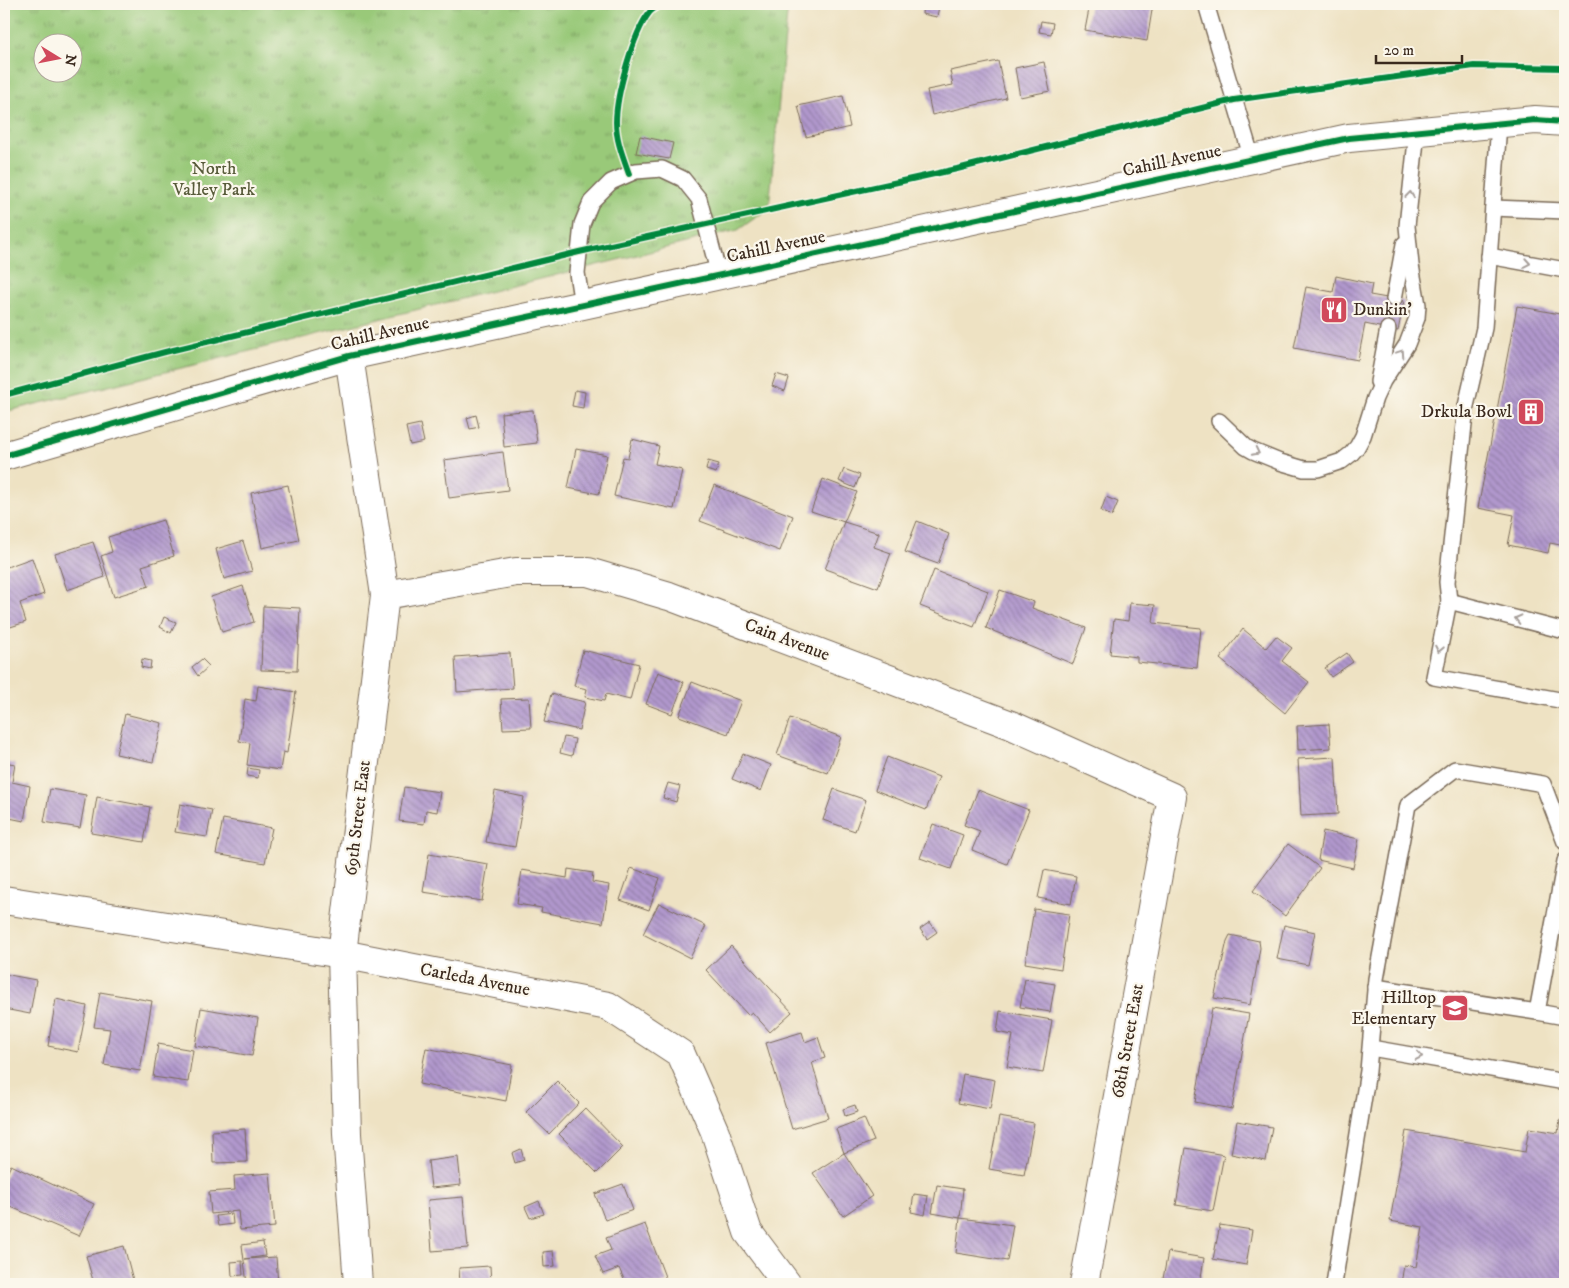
<svg xmlns="http://www.w3.org/2000/svg" width="1569" height="1288" viewBox="0 0 1569 1288" font-family="'IM FELL DW Pica',serif">
	<style>
		.park { fill: url(#park-tufts); stroke: #6a7a4c; fill-rule: evenodd }
		.building { fill: url(#building-back-hatch) }
		.lines { fill: none; stroke-linecap: round; stroke-linejoin: round }
		.service-casing { stroke: #7a6a58; stroke-width: 18 }
		.minor-casing { stroke: #7a6a58; stroke-width: 30 }
		.tertiary-casing { stroke: #7a6a58; stroke-width: 30 }
		.service { stroke: #fff; stroke-width: 15 }
		.minor { stroke: #fff; stroke-width: 28 }
		.tertiary { stroke: #fff; stroke-width: 28 }
		.cycleway-casing { stroke: #fbf7ec; stroke-width: 9 }
		.cycleway { stroke: #00873e; stroke-width: 6 }
		.oneway { stroke: #a79f9a }
		.labels { text-anchor: middle; dominant-baseline: central; stroke-width: 4.5; stroke-linejoin: round; paint-order: stroke }
		.street-label { font-size: 18px; fill: #3b2a1e; stroke: #fbf7ec }
		.park-label { font-size: 18px; fill: #575a39; stroke: #fbf7ec }
		.poi-label { font-size: 18px; fill: #3b2a1e; stroke: #fbf7ec; text-anchor: end }
	</style>
	<defs>
		<pattern id="park-tufts" width="24" height="20" patternUnits="userSpaceOnUse" patternTransform="scale(1.25)"><rect width="24" height="20" fill="#99c979"/><path d="M3 7l-1-3M5 7V3M7 7l1-3M15 17l-1-3M17 17v-4M19 17l1-3" fill="none" stroke="#7ea363"/></pattern>
		<pattern id="building-back-hatch" width="6" height="6" patternUnits="userSpaceOnUse" patternTransform="scale(1.25)"><rect width="6" height="6" fill="#b198cd"/><path d="M-1 5l2 2M0 0l6 6M5-1l2 2" fill="none" stroke="#917ca6"/></pattern>
	</defs>
	<rect width="100%" height="100%" fill="#fbf7ec"/>
	<filter id="ink" filterUnits="userSpaceOnUse"><feTurbulence type="fractalNoise" baseFrequency=".02" numOctaves="2"/><feDisplacementMap in="SourceGraphic" scale="10" xChannelSelector="R" yChannelSelector="G"/><feConvolveMatrix kernelMatrix="1 2 1 2 8 2 1 2 1" color-interpolation-filters="sRGB"/></filter>
	<filter id="wash" filterUnits="userSpaceOnUse"><feTurbulence type="fractalNoise" baseFrequency=".0096" numOctaves="4" result="noise"/><feDisplacementMap in="SourceGraphic" scale="20" xChannelSelector="R" yChannelSelector="G"/><feGaussianBlur stdDeviation="1.12" result="paint"/><feColorMatrix in="noise" values="0 0 0 0 0 0 0 0 0 0 0 0 0 0 0 0 0 1.4 0 .05"/><feComposite in="paint" operator="in"/></filter>
	<g filter="url(#wash)">
		<rect width="100%" height="100%" fill="#eee2c3"/>
		<!-- park -->
		<path class="park" d="M4 4H788L769 208 738 230 4 412ZM42 42H72V72H42Z"/>
		<g id="blocks">
			<!-- building -->
			<g class="building">
				<path d="M923 4 939 6 937 17 922 14Z"/>
				<path d="M1090 4H1153L1147 41 1085 30Z"/>
				<path d="M1041 21 1053 23 1051 34 1039 32Z"/>
				<path d="M998 61 1006 98 932 115 927 90 953 85 950 71Z"/>
				<path d="M1044 62 1050 91 1020 97 1015 68Z"/>
				<path d="M843 96 850 127 806 137 798 106Z"/>
				<path d="M640 136 673 143 669 159 636 153Z"/>
				<path d="M1336 276 1372 284 1370 295 1404 301 1398 331 1365 324 1358 360 1294 348 1306 287 1333 292Z"/>
				<path d="M1517 306 1565 315V546L1550 543 1548 553 1508 545 1514 515 1478 508Z"/>
				<path d="M776 374 789 378 785 391 772 386Z"/>
				<path d="M575 390 585 392 583 408 572 406Z"/>
				<path d="M533 410 537 443 504 447 501 413Z"/>
				<path d="M476 415 479 427 470 429 467 418Z"/>
				<path d="M420 424 424 442 410 445 406 427Z"/>
				<path d="M632 439 659 446 655 464 682 470 674 509 614 496 623 457 628 458Z"/>
				<path d="M576 449 607 455 599 494 568 488Z"/>
				<path d="M503 452 508 490 449 498 444 460Z"/>
				<path d="M708 461 719 464 716 473 706 470Z"/>
				<path d="M844 469 860 475 855 488 839 481Z"/>
				<path d="M823 479 857 492 844 522 811 511Z"/>
				<path d="M288 485 299 540 262 548 251 493Z"/>
				<path d="M714 485 793 516 780 551 700 521Z"/>
				<path d="M1106 497 1118 502 1112 516 1101 511Z"/>
				<path d="M163 520 174 556 142 566 149 586 114 597 101 556 112 552 108 537Z"/>
				<path d="M917 521 949 534 938 564 905 552Z"/>
				<path d="M844 522 879 533 874 547 891 553 878 588 825 569Z"/>
				<path d="M243 541 252 571 224 579 216 549Z"/>
				<path d="M93 542 105 577 67 590 55 554Z"/>
				<path d="M32 558 44 594 20 603 26 622 4 629V568Z"/>
				<path d="M934 570 988 591 974 627 920 606Z"/>
				<path d="M243 586 254 622 222 632 211 597Z"/>
				<path d="M1000 590 1034 602 1032 608 1086 628 1073 664 986 628Z"/>
				<path d="M1130 603 1155 605 1153 623 1201 628 1197 668 1137 662V657L1110 654 1114 619 1128 621Z"/>
				<path d="M263 606 300 608 297 671 261 670Z"/>
				<path d="M164 617 176 622 171 633 160 627Z"/>
				<path d="M1243 629 1266 648 1276 636 1292 648 1282 661 1309 682 1285 713 1220 659Z"/>
				<path d="M583 650 639 664 630 700 606 694 604 701 585 697 587 689 574 686Z"/>
				<path d="M510 653 513 688 457 692 455 657Z"/>
				<path d="M1347 653 1353 662 1331 677 1325 668Z"/>
				<path d="M142 659 151 661 150 669 141 667Z"/>
				<path d="M202 659 209 666 198 676 192 667Z"/>
				<path d="M658 672 684 682 672 714 646 704Z"/>
				<path d="M692 682 741 701 728 734 679 716Z"/>
				<path d="M258 686 296 692 287 753 283 752 280 770 247 765 250 743 239 741 245 699 256 701Z"/>
				<path d="M551 694 585 702 579 730 544 722Z"/>
				<path d="M529 698 531 728 503 729 501 699Z"/>
				<path d="M125 714 162 723 153 762 116 754Z"/>
				<path d="M790 718 841 737 828 773 777 755Z"/>
				<path d="M1329 724 1331 748 1298 750 1297 726Z"/>
				<path d="M564 737 575 739 572 756 560 753Z"/>
				<path d="M743 754 771 765 761 791 732 779Z"/>
				<path d="M887 757 939 777 926 810 875 790Z"/>
				<path d="M1335 757 1338 814 1301 816 1298 759Z"/>
				<path d="M4 762 15 764 12 782 30 786 24 821 4 817Z"/>
				<path d="M248 768 259 770 258 778 247 776Z"/>
				<path d="M668 783 680 786 676 802 663 798Z"/>
				<path d="M404 787 440 792 437 812 426 810 424 824 399 821Z"/>
				<path d="M50 789 86 795 80 828 44 822Z"/>
				<path d="M834 789 866 800 855 831 823 820Z"/>
				<path d="M978 790 1029 810 1007 864 972 850 980 831 964 825Z"/>
				<path d="M495 791 524 797 515 847 486 842Z"/>
				<path d="M97 797 150 807 144 842 91 833Z"/>
				<path d="M180 804 212 810 207 837 175 832Z"/>
				<path d="M223 819 272 828 265 863 216 854Z"/>
				<path d="M933 824 963 835 951 869 920 858Z"/>
				<path d="M1323 831 1359 839 1353 868 1318 860Z"/>
				<path d="M1288 844 1320 868 1285 916 1253 891Z"/>
				<path d="M429 854 488 864 482 901 423 892Z"/>
				<path d="M631 868 660 878 649 910 620 900Z"/>
				<path d="M568 869 593 873 592 882 609 885 603 923 541 912 542 908 517 904 522 870 567 878Z"/>
				<path d="M1044 870 1076 876 1071 904 1038 898Z"/>
				<path d="M659 903 706 926 690 958 643 934Z"/>
				<path d="M1034 909 1069 914 1061 969 1025 963Z"/>
				<path d="M930 922 937 932 927 939 920 929Z"/>
				<path d="M1284 925 1315 932 1308 965 1277 959Z"/>
				<path d="M1230 935 1259 941 1260 948 1250 1005 1214 998 1227 941Z"/>
				<path d="M731 946 792 1012 770 1032 752 1012 748 1015 706 970Z"/>
				<path d="M4 974 36 980 30 1014 4 1009Z"/>
				<path d="M1025 979 1055 984 1050 1012 1020 1007Z"/>
				<path d="M100 992 152 1001 140 1071 104 1065 110 1029 94 1027Z"/>
				<path d="M56 999 87 1006 78 1052 48 1046Z"/>
				<path d="M201 1008 258 1018 252 1056 195 1046Z"/>
				<path d="M1212 1008 1249 1014 1232 1109 1195 1102Z"/>
				<path d="M1000 1011 1052 1020 1043 1073 1007 1067 1013 1035 997 1032Z"/>
				<path d="M802 1032 805 1042 818 1037 825 1058 812 1062 828 1118 792 1129 766 1043Z"/>
				<path d="M158 1044 193 1050 188 1082 153 1077Z"/>
				<path d="M426 1048 512 1065 506 1101 419 1084Z"/>
				<path d="M963 1074 995 1080 990 1109 958 1103Z"/>
				<path d="M557 1081 579 1103 549 1134 526 1112Z"/>
				<path d="M855 1105 857 1112 845 1116 843 1109Z"/>
				<path d="M585 1108 623 1147 597 1173 559 1134Z"/>
				<path d="M999 1117 1034 1123 1024 1175 989 1169Z"/>
				<path d="M864 1118 874 1141 844 1153 872 1196 843 1216 813 1173 844 1153 836 1129Z"/>
				<path d="M1560 1120 1565 1121V1284H1401L1404 1265 1416 1267 1423 1227 1390 1221 1406 1131 1525 1152 1529 1128 1558 1133Z"/>
				<path d="M1237 1121 1272 1127 1266 1161 1231 1154Z"/>
				<path d="M245 1129 247 1162 213 1163 212 1131Z"/>
				<path d="M1186 1148 1224 1155 1213 1211 1176 1205Z"/>
				<path d="M521 1149 524 1160 515 1163 512 1153Z"/>
				<path d="M458 1157 461 1185 431 1188 428 1161Z"/>
				<path d="M11 1165 94 1204 79 1236 4 1204V1179Z"/>
				<path d="M270 1173 275 1227 240 1230 238 1211 211 1214 209 1192 235 1190 234 1176Z"/>
				<path d="M623 1184 633 1210 605 1220 595 1194Z"/>
				<path d="M937 1185 963 1189 960 1218 932 1213Z"/>
				<path d="M914 1194 928 1196 925 1215 911 1212Z"/>
				<path d="M463 1197 468 1248 432 1251 428 1200Z"/>
				<path d="M539 1201 544 1214 530 1218 525 1207Z"/>
				<path d="M232 1214 233 1224 218 1226 216 1216Z"/>
				<path d="M960 1218 1013 1225 1007 1261 956 1253Z"/>
				<path d="M645 1224 667 1282 662 1284H626L619 1268 603 1274 595 1256 611 1250 606 1238Z"/>
				<path d="M1220 1225 1252 1230 1246 1265 1213 1259Z"/>
				<path d="M263 1242 265 1256 245 1259 276 1257 278 1284H247L242 1245Z"/>
				<path d="M124 1246 134 1284H94L86 1256Z"/>
				<path d="M553 1251 555 1266 544 1267 543 1252Z"/>
				<path d="M1168 1252 1204 1258 1200 1284H1162Z"/>
				<path d="M242 1261 243 1275 232 1276 231 1262Z"/>
				<path d="M490 1266 491 1284H460L459 1268Z"/>
			</g>
		</g>
	</g>
	<g filter="url(#ink)">
		<use href="#blocks" fill-opacity="0" stroke="#7a6a58" stroke-width="1"/>
		<g class="lines">
			<!-- service casing -->
			<g class="service-casing">
				<g id="service">
					<path d="M1206 4 1252 159"/>
					<path d="M1499 124 1484 328 1466 406 1447 582 1449 601 1434 677 1565 701"/>
					<path d="M1493 208 1565 211"/>
					<path d="M1489 256 1565 270"/>
					<path d="M1394 299 1404 244"/>
					<path d="M582 305 577 273 582 224 591 202 611 182 636 171 662 169 683 179 699 199 719 275"/>
					<path d="M1378 382 1388 329"/>
					<path d="M1219 421 1246 447 1253 451 1280 462 1304 469H1318L1342 461 1351 454 1357 447 1363 436 1375 398 1383 381 1407 344 1417 318 1418 305 1411 265 1407 226 1417 131"/>
					<path d="M1449 601 1565 631"/>
					<path d="M1565 861 1537 1012 1565 1017"/>
					<path d="M1375 987 1537 1012"/>
					<path d="M1371 1048 1565 1082"/>
					<path d="M1334 1284 1368 1071 1376 979 1408 805 1455 769 1543 784 1565 842"/>
				</g>
			</g>
			<!-- minor casing -->
			<g class="minor-casing">
				<g id="minor">
					<path d="M349 356 385 595 342 954 347 1134 358 1284"/>
					<path d="M385 595 516 572H588L669 596 1011 725 1172 797 1084 1284"/>
					<path d="M4 900 342 954 608 1006 681 1054 715 1132 748 1232 787 1284"/>
				</g>
			</g>
			<!-- tertiary casing -->
			<g class="tertiary-casing">
				<path id="tertiary" d="M4 456 349 356 1349 138 1535 120 1565 122"/>
			</g>
			<!-- service -->
			<use href="#service" class="service"/>
			<!-- minor -->
			<use href="#minor" class="minor"/>
			<!-- tertiary -->
			<use href="#tertiary" class="tertiary"/>
			<!-- cycleway casing -->
			<g class="cycleway-casing">
				<g id="cycleway">
					<path d="M629 174C623 157 616 140 616 122 616 95 633 34 649 13 652 9 657 7 661 4"/>
					<path d="M4 395 165 352 579 252 957 169 1234 100 1474 66 1565 68"/>
					<path d="M4 456 349 356 1349 138 1535 120 1565 122"/>
				</g>
			</g>
			<!-- cycleway -->
			<use href="#cycleway" class="cycleway"/>
		</g>
		<!-- one-way arrows -->
		<defs><path id="oneway-chevron" d="M-2-3.5L2.5 0L-2 3.5" fill="none" stroke-width="1.6" stroke-linecap="round" stroke-linejoin="round" transform="scale(1.25)"/></defs>
		<g class="oneway">
			<use href="#oneway-chevron" transform="translate(1410 195) rotate(-84)"/>
			<use href="#oneway-chevron" transform="translate(1527 263) rotate(10)"/>
			<use href="#oneway-chevron" transform="translate(1401 353) rotate(-56)"/>
			<use href="#oneway-chevron" transform="translate(1256 452) rotate(27)"/>
			<use href="#oneway-chevron" transform="translate(1518 619) rotate(-166)"/>
			<use href="#oneway-chevron" transform="translate(1439 649) rotate(101)"/>
			<use href="#oneway-chevron" transform="translate(1419 1056) rotate(10)"/>
		</g>
	</g>
	<!-- icons -->
	<defs>
		<g id="restaurant-square" transform="scale(1.4375)"><rect x="-9" y="-9" width="18" height="18" rx="4" fill="#d1495b" stroke="#fbf7ec"/><path d="M-5-6h1v4h1v-4h1v4h1v-4h1v5L-1.5 .5V6h-2V.5L-5-1ZM5-6V6H3V1.5H1.5Q1.5-4 5-6Z" fill="#fff"/></g>
		<g id="building-square" transform="scale(1.4375)"><rect x="-9" y="-9" width="18" height="18" rx="4" fill="#d1495b" stroke="#fbf7ec"/><path d="M-4-6H4V6H1V3H-1V6H-4ZM-2.5-4.3h1.7v1.8h-1.7ZM.8-4.3h1.7v1.8H.8ZM-2.5-1h1.7V.8h-1.7ZM.8-1h1.7V.8H.8Z" fill="#fff"/></g>
		<g id="school-square" transform="scale(1.4375)"><rect x="-9" y="-9" width="18" height="18" rx="4" fill="#d1495b" stroke="#fbf7ec"/><path d="M0-5L7-2L0 1L-7-2ZM-4 1L0 2.5L4 1V4Q0 6-4 4Z" fill="#fff"/></g>
	</defs>
	<g fill-rule="evenodd">
		<use href="#restaurant-square" x="1334" y="310"/>
		<use href="#building-square" x="1531" y="412"/>
		<use href="#school-square" x="1455" y="1008"/>
	</g>
	<g class="labels">
		<!-- street labels -->
		<g class="street-label">
			<text transform="translate(1172 161) rotate(-12)">Cahill Avenue</text>
			<text transform="translate(776 247) rotate(-12)">Cahill Avenue</text>
			<text transform="translate(380 334) rotate(-13)">Cahill Avenue</text>
			<text transform="translate(787 640) rotate(21)">Cain Avenue</text>
			<text transform="translate(358 818) rotate(-83)">69th Street East</text>
			<text transform="translate(475 980) rotate(11)">Carleda Avenue</text>
			<text transform="translate(1128 1041) rotate(-80)">68th Street East</text>
		</g>
		<!-- park labels -->
		<g class="park-label">
			<text x="214" y="169">North<tspan x="214" dy="21">Valley Park</tspan></text>
		</g>
		<!-- poi labels -->
		<g class="poi-label">
			<text x="1353" y="310" text-anchor="start">Dunkin'</text>
			<text x="1512" y="412">Drkula Bowl</text>
			<text x="1436" y="998">Hilltop<tspan x="1436" dy="21">Elementary</tspan></text>
		</g>
	</g>
	<!-- margin -->
	<rect width="1569" height="1288" fill="none" stroke="#fbf7ec" stroke-width="20"/>
	<!-- north arrow -->
	<g transform="translate(58 58) rotate(100)"><circle r="24" fill="#fbf7ec" stroke="#aea59a"/>
	<path d="M0-4L9 19L0 12L-9 19Z" fill="#d1495b"/>
	<text y="-8" font-size="14" font-weight="bold" text-anchor="middle" fill="#3b2a1e">N</text>
	</g>
	<!-- scale -->
	<path d="M1376 55v8h86v-8" fill="none" stroke="#3b2a1e" stroke-width="2.5"/>
	<text x="1384" y="55" font-size="15" fill="#3b2a1e" stroke="#fbf7ec" stroke-width="4" paint-order="stroke">20 m</text>
</svg>
